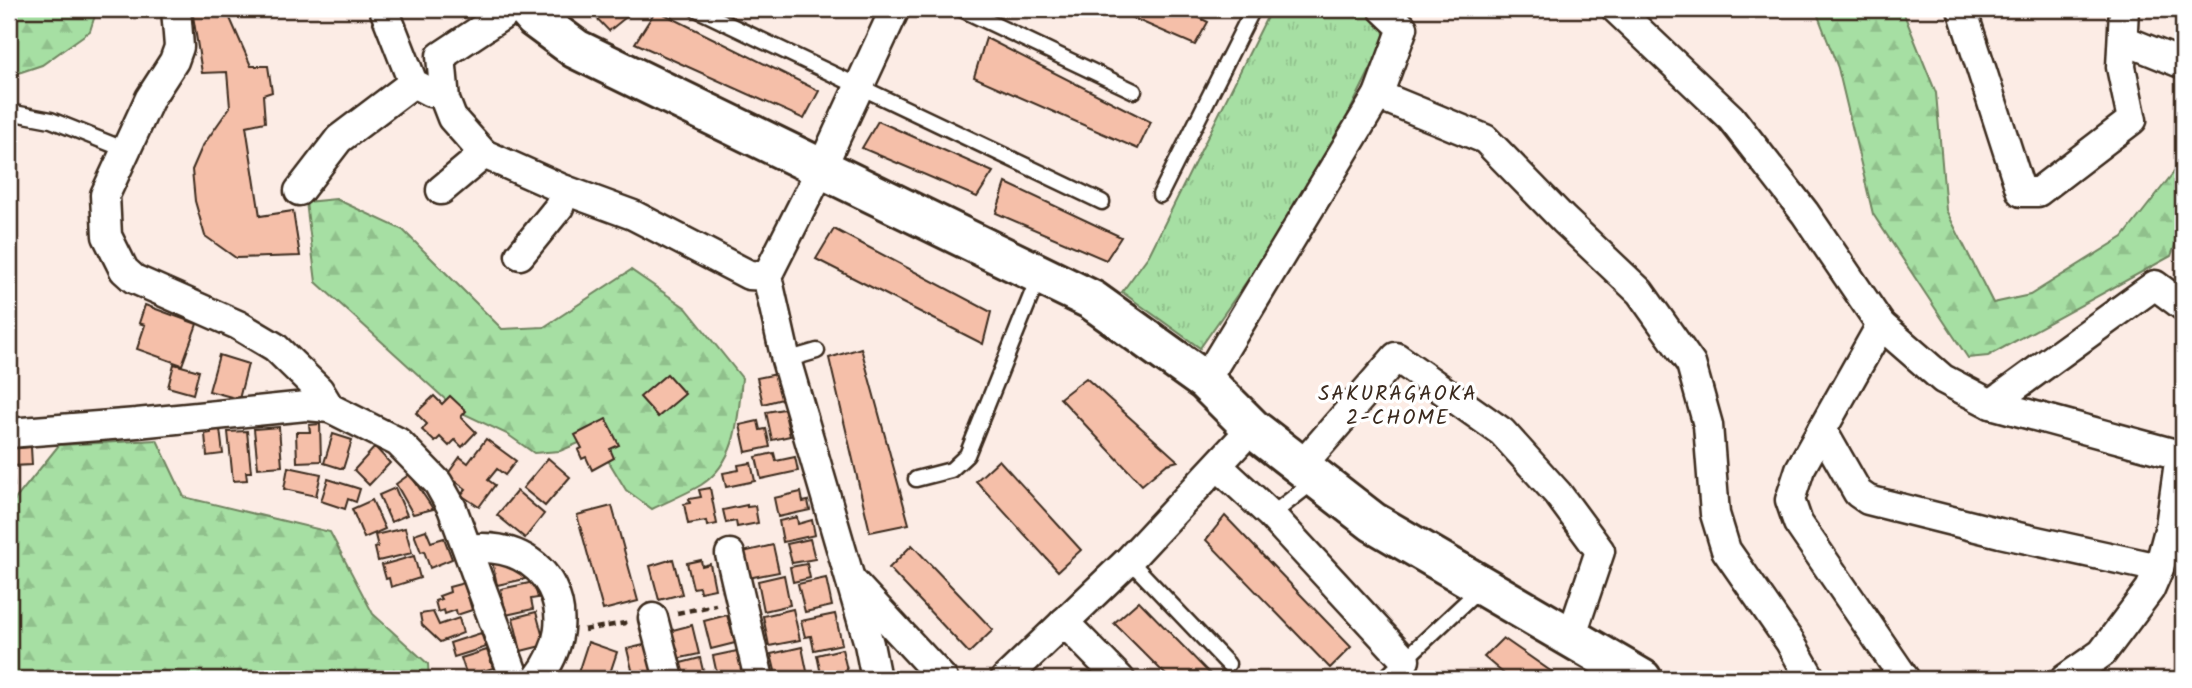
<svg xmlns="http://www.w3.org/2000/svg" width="2192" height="688" viewBox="0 0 2192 688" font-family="Kalam,sans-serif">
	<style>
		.forest { fill: url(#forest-firs); stroke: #708460; stroke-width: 2 }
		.park { fill: url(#park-tufts); stroke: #708460; stroke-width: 2 }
		.building { fill: #f5bfa9; stroke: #3b2a1e; stroke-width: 2 }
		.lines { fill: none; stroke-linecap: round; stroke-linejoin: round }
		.lane-casing { stroke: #3b2a1e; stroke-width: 19 }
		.street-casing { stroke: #3b2a1e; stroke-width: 33 }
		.secondary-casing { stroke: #3b2a1e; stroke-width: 44 }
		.path { stroke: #3b2a1e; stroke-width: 4.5; stroke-dasharray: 7 5; stroke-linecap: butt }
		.lane { stroke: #fff; stroke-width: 14 }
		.street { stroke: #fff; stroke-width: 28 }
		.secondary { stroke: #fff; stroke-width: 38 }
		.labels { text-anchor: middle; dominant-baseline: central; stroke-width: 7; stroke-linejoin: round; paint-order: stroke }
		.neighbourhood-label { font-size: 21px; letter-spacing: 2px; fill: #3b2a1e; stroke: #fff }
	</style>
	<defs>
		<pattern id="forest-firs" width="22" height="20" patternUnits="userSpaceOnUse" patternTransform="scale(1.75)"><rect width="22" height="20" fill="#a6dfa3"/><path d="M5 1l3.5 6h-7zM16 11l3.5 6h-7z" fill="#90c08c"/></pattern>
		<pattern id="park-tufts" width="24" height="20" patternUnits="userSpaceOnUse" patternTransform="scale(1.75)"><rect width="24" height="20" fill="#a6dfa3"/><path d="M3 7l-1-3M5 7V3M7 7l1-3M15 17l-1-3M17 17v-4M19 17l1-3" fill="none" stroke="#90c08c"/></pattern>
	</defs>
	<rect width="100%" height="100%" fill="#fcece5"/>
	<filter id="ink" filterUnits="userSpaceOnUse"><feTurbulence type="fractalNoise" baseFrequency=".0143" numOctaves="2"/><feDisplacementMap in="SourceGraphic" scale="14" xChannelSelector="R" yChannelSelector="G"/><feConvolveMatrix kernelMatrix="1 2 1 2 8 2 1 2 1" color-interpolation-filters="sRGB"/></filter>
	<g filter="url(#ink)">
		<!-- forest -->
		<g class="forest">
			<path d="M9 9H97L90 31 42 65 9 76Z"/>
			<path d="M1809 9H1902L1936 93 1946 210 1993 303 2030 295 2123 237 2174 172 2183 174V224L2171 256 1988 356 1968 358 1873 214 1838 68 1817 13Z"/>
			<path d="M336 199 403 230 502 329 544 327 631 270 686 308 742 378C738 417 738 461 701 485 686 494 668 501 652 509L626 490 606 457 586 440 560 451 534 453 507 434 458 411 316 282 306 202Z"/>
			<path d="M157 440 184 497 330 532 373 614 428 664 429 679H12L9 677V507L59 445Z"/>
		</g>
		<!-- park -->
		<path class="park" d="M1271 9H1367L1382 23 1385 40 1310 191 1200 348 1122 292 1149 255Z"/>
		<!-- building -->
		<g class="building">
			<path d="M192 9H226L251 66H268L272 92 263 95 265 122 246 126 260 216 293 211 300 256 236 258 205 236 195 201 192 170 202 147 230 107 227 72 202 73Z"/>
			<path d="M588 9H636L609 31Z"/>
			<path d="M1112 9H1182L1208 22 1195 45Z"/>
			<path d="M656 10 819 91 804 119 635 43Z"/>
			<path d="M986 38 1151 122 1138 149 974 77Z"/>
			<path d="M878 121 993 172 977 197 862 148Z"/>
			<path d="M1006 183 1121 237 1106 260 996 213Z"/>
			<path d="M834 229 991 312 983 344 816 259Z"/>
			<path d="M145 305 197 324 182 365 137 349 145 325 139 323Z"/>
			<path d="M861 348 909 524 870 532 829 358Z"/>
			<path d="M219 355 248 364 239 399 209 391Z"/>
			<path d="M174 364 199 371 193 394 168 387Z"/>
			<path d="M667 374 685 394 658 417 640 397Z"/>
			<path d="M777 374 782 399 763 404 757 378Z"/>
			<path d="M1086 378 1178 461 1167 464 1142 485 1060 398Z"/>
			<path d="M434 396 442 404 450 396 466 411 461 417 476 432 462 447 455 440 449 446 440 437 435 442 422 430 427 424 416 413Z"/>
			<path d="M784 409 790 436 772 440 766 412Z"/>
			<path d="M606 419 619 445 610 449 614 458 592 470 586 457 582 459 578 450 582 448 575 435Z"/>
			<path d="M758 421 760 430 766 429 770 447 746 452 740 425Z"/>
			<path d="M320 424 321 461 297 462 296 432H310L309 425Z"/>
			<path d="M279 427 282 466 258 468 254 429Z"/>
			<path d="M220 429 223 454 207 456 205 434 211 433V430Z"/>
			<path d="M247 431 251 472H246L247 480 233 481 228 432Z"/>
			<path d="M333 434 352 440 343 469 324 463Z"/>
			<path d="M486 439 516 461 505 475 497 469 488 480 495 485 479 507 461 495 466 489 447 475 460 457 468 463Z"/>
			<path d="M31 447 32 465 12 466 14 486H9V449Z"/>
			<path d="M375 447 390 463 369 485 354 470Z"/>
			<path d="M774 453 776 461 795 457 798 471 761 479 756 457Z"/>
			<path d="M548 458 570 477 545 506 523 488Z"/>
			<path d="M999 460 1081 550 1058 571 976 481Z"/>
			<path d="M751 463 755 481 726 487 723 473 739 470 738 465Z"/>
			<path d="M288 467 321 474 316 496 284 489Z"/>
			<path d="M410 474 433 509 413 514 396 484Z"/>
			<path d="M328 479 360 489 356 502 348 499 345 509 321 501Z"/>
			<path d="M395 488 407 515 391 522 379 495Z"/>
			<path d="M710 488 717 524 707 526 706 521 688 524 684 504 690 503 689 499 701 497 699 490Z"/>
			<path d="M517 491 544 514 525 538 497 515Z"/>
			<path d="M801 492 803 502 808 501 810 510 778 517 774 498Z"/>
			<path d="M372 500 385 529 364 538 352 509Z"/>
			<path d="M747 505V507L755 506 758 523 737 527 736 521 726 523 723 510Z"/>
			<path d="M612 506 638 601 603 610 577 515Z"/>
			<path d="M1225 516 1351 647 1330 668 1206 540Z"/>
			<path d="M797 517 798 524 812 520 815 535 783 542 779 521Z"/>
			<path d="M405 528 412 553 378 561 375 548 378 547 375 535Z"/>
			<path d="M426 530 431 542 444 538 452 559 430 568 424 551 421 552 414 534Z"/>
			<path d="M810 539 815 559 792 563 787 544Z"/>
			<path d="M773 545 779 572 748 578 743 552Z"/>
			<path d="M912 545 993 630 969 653 889 568Z"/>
			<path d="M414 556 420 578 391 587 389 578 386 579 382 565Z"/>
			<path d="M673 559 682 594 659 600 650 566Z"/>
			<path d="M701 560 702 566 710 564 715 589 700 592 699 587 693 588 687 563Z"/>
			<path d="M492 561 515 564 523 569 525 579 497 585Z"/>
			<path d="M807 564 810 578 793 582 790 567Z"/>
			<path d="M784 575 790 605 764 611 758 581Z"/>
			<path d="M826 578 832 606 805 612 798 584Z"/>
			<path d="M534 582 538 598 531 599 533 609 506 615 501 589Z"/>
			<path d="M464 583 472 610 457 615 456 610 445 614 444 610 438 612 435 601 441 599 439 596 450 592 449 587Z"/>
			<path d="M1139 601 1215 679H1170L1114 623Z"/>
			<path d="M793 609 800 640 769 646 763 616Z"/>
			<path d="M433 612 439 625 459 618 463 633 440 642 422 625 420 614Z"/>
			<path d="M536 612 545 645 521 651 513 618Z"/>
			<path d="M835 614 842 644 814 650 811 636 805 637 801 621Z"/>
			<path d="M727 615 735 643 711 649 704 621Z"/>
			<path d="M692 625 699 654 676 659 669 631Z"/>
			<path d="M481 633 486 647 454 657 450 643Z"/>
			<path d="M1503 638 1562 679H1510L1484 657Z"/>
			<path d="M588 642 617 652 608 679H576Z"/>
			<path d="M648 644 655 673 634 678 627 649Z"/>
			<path d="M802 647 808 676 777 679 771 654Z"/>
			<path d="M842 649 849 678 822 679 817 655Z"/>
			<path d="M487 650 493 668 467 676 461 658Z"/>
			<path d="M742 650 748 679H718L713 656Z"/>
			<path d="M700 658 705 679H681L677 664Z"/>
			<path d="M493 672 495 679H471Z"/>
		</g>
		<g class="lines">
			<!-- lane casing -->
			<g class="lane-casing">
				<g id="lane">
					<path d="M696 9 1102 202"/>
					<path d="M961 9 1134 91"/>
					<path d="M9 112 51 120 126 150"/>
					<path d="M1160 195 1253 9"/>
					<path d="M786 360 817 351"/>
					<path d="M916 479 951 470 967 455 1039 276"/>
					<path d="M1271 515 1317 479"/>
					<path d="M1129 560 1228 664"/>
					<path d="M1384 679 1482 587"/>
				</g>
			</g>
			<!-- street casing -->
			<g class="street-casing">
				<g id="street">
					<path d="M176 9 179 47 174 61 150 98 105 195 107 236 124 270 134 279 238 325 275 347 319 390 330 408 398 442 438 483 452 508 515 679"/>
					<path d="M384 9 413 83 430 92"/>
					<path d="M512 9 441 56 445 100 452 118 484 154 565 190 633 215 749 275 767 276"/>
					<path d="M1616 9 1731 118 1805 213 1881 325 1943 379 1991 404 2183 456"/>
					<path d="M1962 9 2021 192H2038L2132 120 2121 67 2124 9"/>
					<path d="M2124 40 2183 64"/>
					<path d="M1378 95 1485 139 1564 220 1640 292 1691 364 1708 425 1715 514 1726 550 1790 642 1811 679"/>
					<path d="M441 190 484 154"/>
					<path d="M299 191 339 139 413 83"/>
					<path d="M520 255 559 207 565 190"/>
					<path d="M1881 325 1800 469 1790 500 1798 523 1905 679"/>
					<path d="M1205 381 1378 95 1403 28 1383 9"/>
					<path d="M1991 404 2155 285 2183 306"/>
					<path d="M1822 430 1858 493 1868 500 2000 533 2159 568"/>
					<path d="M9 433 137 423 306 406 330 408"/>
					<path d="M1302 465 1396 357 1502 432 1558 494 1600 551 1571 637"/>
					<path d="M1218 466 1271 515 1405 660"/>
					<path d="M468 549C549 538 587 618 537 679"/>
					<path d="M730 554 759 679"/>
					<path d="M852 581 943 679"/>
					<path d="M653 618 669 679"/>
					<path d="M1064 622 1120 679"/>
					<path d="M876 679 869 644 786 360 767 276 821 169 895 9"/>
					<path d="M1005 679 1129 560 1252 428"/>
					<path d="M2065 679 2102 653 2150 589 2159 568 2170 526 2180 455"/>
				</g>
			</g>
			<!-- secondary casing -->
			<g class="secondary-casing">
				<path id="secondary" d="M526 9 534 18 576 49 1092 300 1205 381 1252 428 1373 522 1642 679"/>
			</g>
			<!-- path -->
			<g class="path">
				<path d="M677 613 716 605"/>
				<path d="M584 630 631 622"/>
			</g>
			<!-- lane -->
			<use href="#lane" class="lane"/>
			<!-- street -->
			<use href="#street" class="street"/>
			<!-- secondary -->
			<use href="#secondary" class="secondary"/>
		</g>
	</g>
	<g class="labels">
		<!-- neighbourhood labels -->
		<g class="neighbourhood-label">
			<text x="1398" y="394">SAKURAGAOKA<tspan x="1398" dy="24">2-CHOME</tspan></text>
		</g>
	</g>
	<!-- margin -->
	<rect width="2192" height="688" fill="none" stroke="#fff" stroke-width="35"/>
	<rect x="18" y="18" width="2157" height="653" fill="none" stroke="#3b2a1e" stroke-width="2.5" filter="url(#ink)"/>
</svg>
